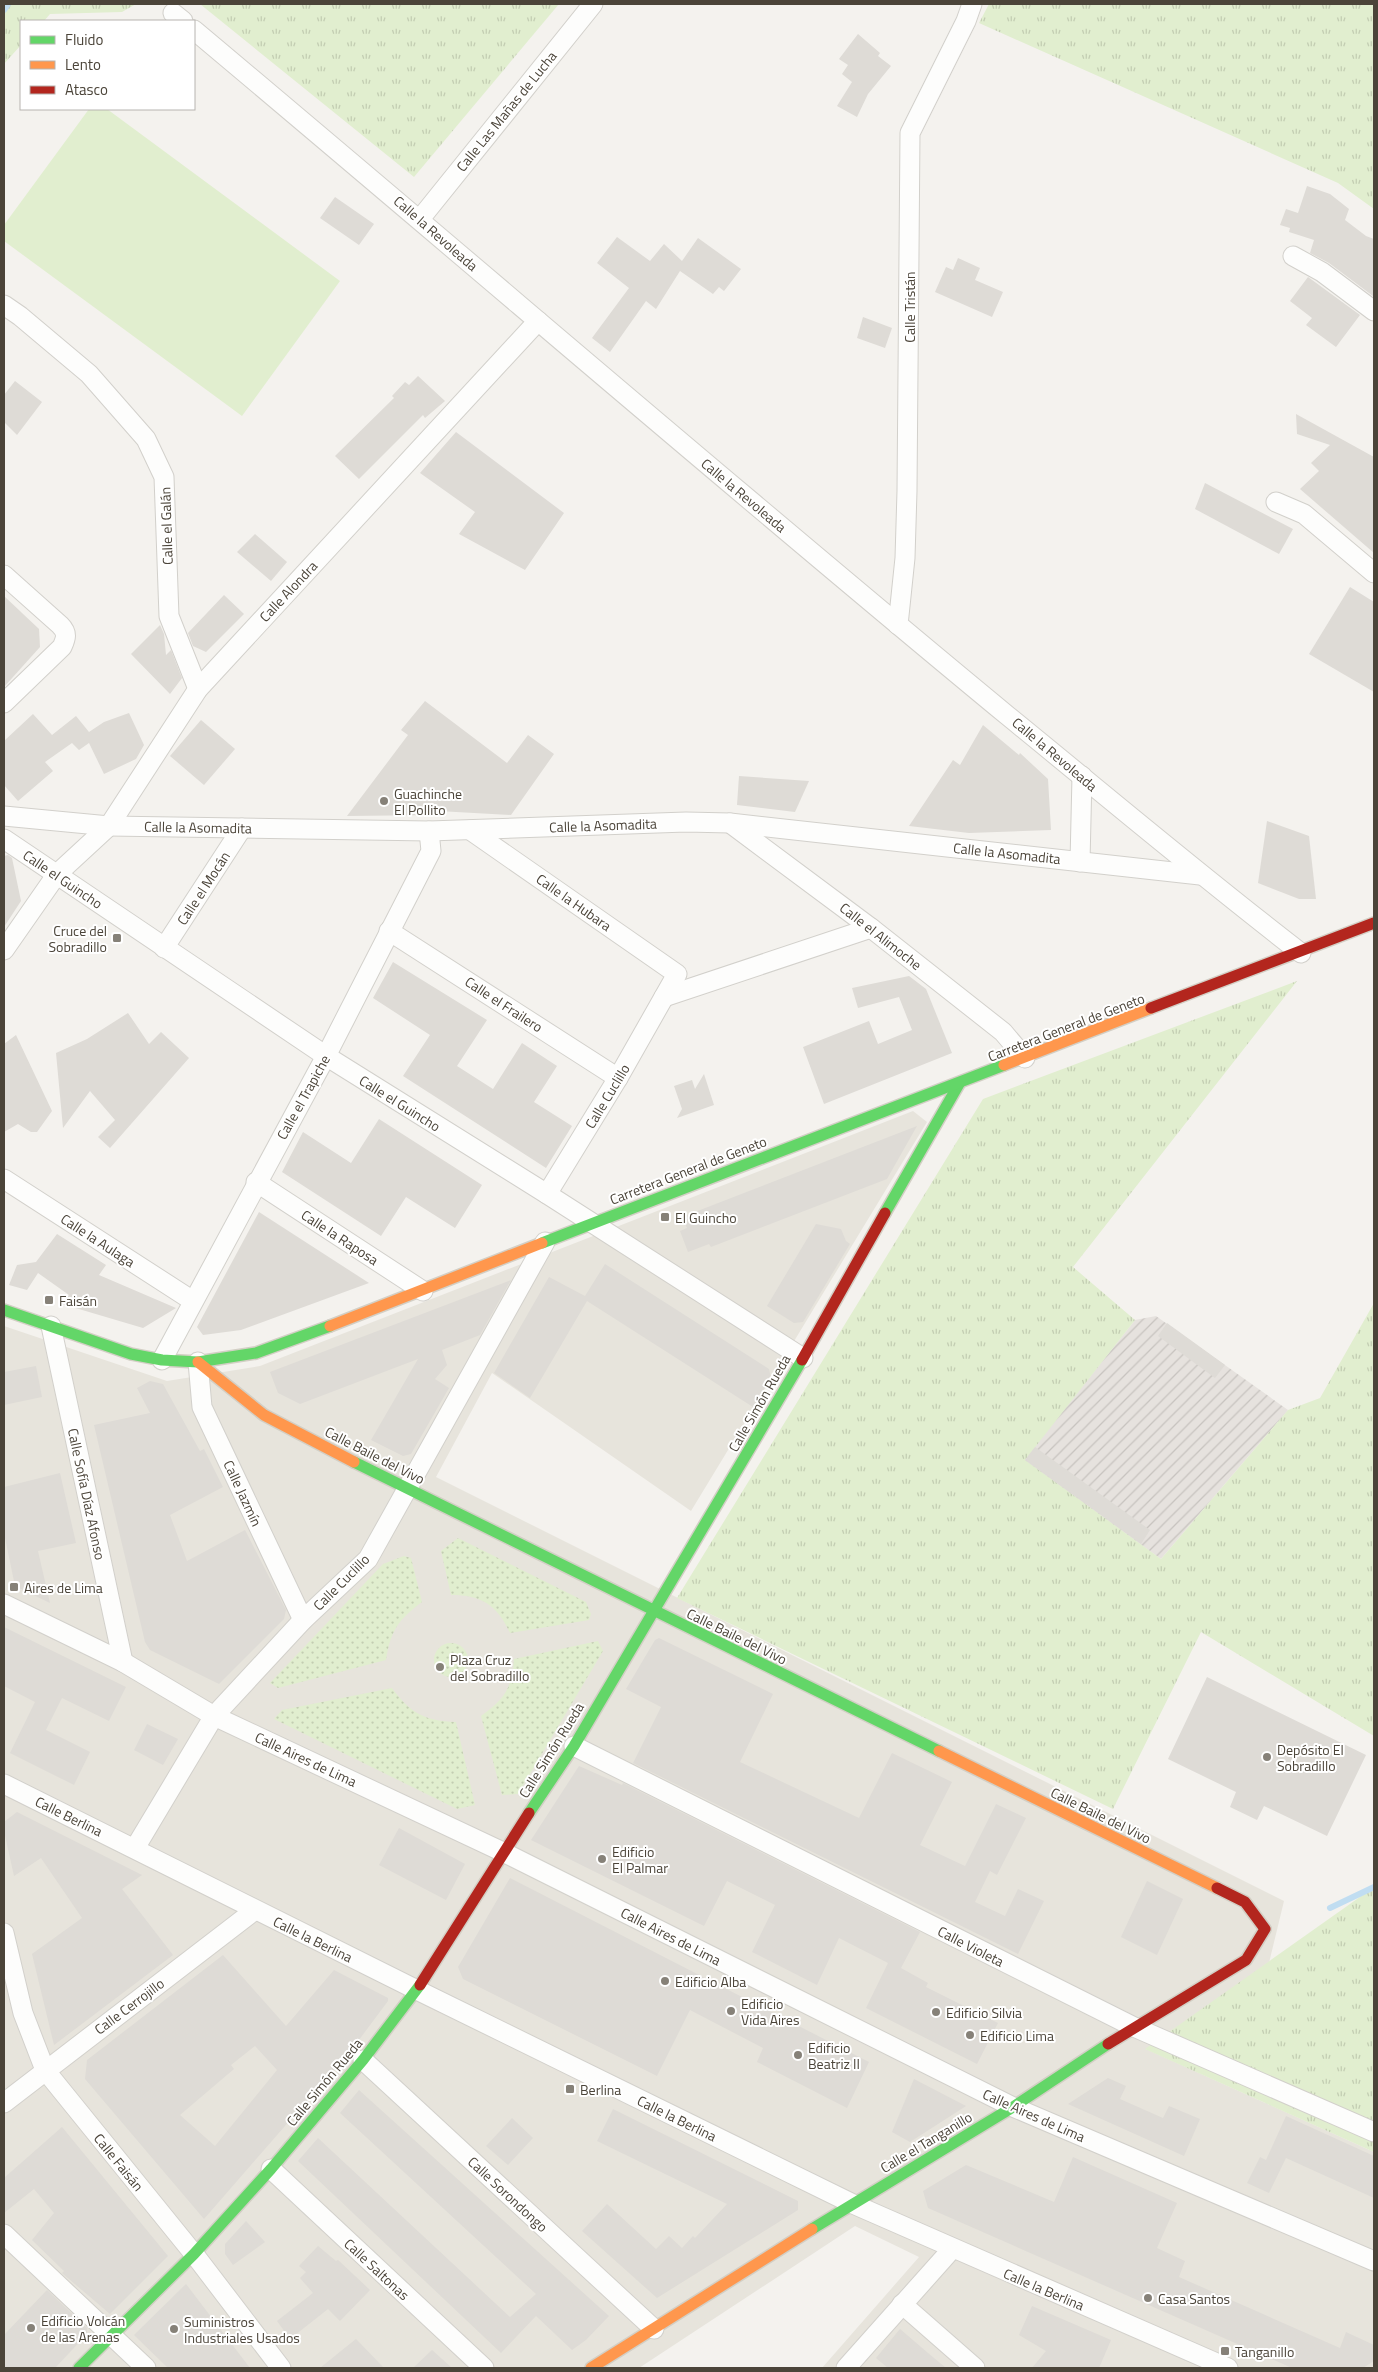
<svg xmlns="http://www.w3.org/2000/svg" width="1378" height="2372" viewBox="0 0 1378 2372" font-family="'Titillium Web',sans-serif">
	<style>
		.residential { fill: #e7e4dc }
		.industrial { fill: url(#industrial-furrows) }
		.grass { fill: url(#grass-tufts) }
		.garden { fill: url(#garden-dots) }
		.pitch { fill: #e1eecf }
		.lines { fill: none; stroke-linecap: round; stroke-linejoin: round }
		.stream { stroke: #c0ddf1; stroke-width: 6 }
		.building { fill: #dedbd6; fill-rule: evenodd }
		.street-casing { stroke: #d2d0cb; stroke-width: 21 }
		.fast-casing { stroke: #d3cfc5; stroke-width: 14 }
		.slow-casing { stroke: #d3cfc5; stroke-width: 14 }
		.jam-casing { stroke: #d3cfc5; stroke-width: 14 }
		.street { stroke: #fdfdfc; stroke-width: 19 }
		.fast { stroke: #63d668; stroke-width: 11 }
		.slow { stroke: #ff974d; stroke-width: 11 }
		.jam { stroke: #b3261e; stroke-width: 11 }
		.poi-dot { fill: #868178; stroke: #fff; stroke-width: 2 }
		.labels { text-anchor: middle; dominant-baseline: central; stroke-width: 4; stroke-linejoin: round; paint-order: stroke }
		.street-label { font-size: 14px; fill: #4b4439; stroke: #fff }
		.poi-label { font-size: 14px; fill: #4b4439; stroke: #fff; text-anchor: start }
	</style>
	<defs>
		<pattern id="industrial-furrows" width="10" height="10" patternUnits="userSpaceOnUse" patternTransform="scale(1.25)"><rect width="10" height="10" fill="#e6e2de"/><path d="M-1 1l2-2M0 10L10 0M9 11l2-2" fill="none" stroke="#c7c3bf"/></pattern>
		<pattern id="grass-tufts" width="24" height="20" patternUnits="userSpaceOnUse" patternTransform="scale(1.25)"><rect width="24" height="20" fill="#e1eecf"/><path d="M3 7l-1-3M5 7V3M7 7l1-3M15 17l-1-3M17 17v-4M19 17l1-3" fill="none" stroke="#c3cdb2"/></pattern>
		<pattern id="garden-dots" width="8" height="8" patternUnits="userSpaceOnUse" patternTransform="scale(1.25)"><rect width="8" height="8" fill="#e1eecf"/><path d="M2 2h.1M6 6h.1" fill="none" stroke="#c3cdb2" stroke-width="1.8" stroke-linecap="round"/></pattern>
	</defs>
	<rect width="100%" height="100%" fill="#f4f2ee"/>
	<!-- residential -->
	<path class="residential" d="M913 1111 927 1122 691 1511 492 1373 436 1477 1284 1901 1269 1963 1146 2049 1374 2152V2368H822L919 2257 855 2226 639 2368H4V1326L167 1381 260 1366Z"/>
	<!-- industrial -->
	<path class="industrial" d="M1156 1316 1288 1410 1161 1559 1023 1461 1135 1320Z"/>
	<!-- grass -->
	<g class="grass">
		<path d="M4 4H136L122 12 50 14 44 21H21V45L4 64Z"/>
		<path d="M200 4H559L414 177Z"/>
		<path d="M989 4H1374V209L1338 183 979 23Z"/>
		<path d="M1297 981 1073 1267 1135 1320 1025 1460 1161 1559 1288 1410 1320 1398 1374 1303V1736L1201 1632 1113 1809 677 1598 983 1099Z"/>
		<path d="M1374 1887V2152L1145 2049Z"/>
	</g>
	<!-- garden -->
	<g class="garden">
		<path d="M458 1538 586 1602 591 1614 589 1620 510 1633C497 1605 482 1595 451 1595L441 1551Z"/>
		<path d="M404 1556 411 1558 422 1602C398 1620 391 1630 386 1660L278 1688 270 1683 383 1564Z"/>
		<path d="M598 1641 603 1651 518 1794 502 1795 481 1716C505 1699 512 1688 514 1659Z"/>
		<circle cx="451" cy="1660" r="17"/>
		<path d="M392 1688C410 1713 425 1721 456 1722L475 1805 457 1809 274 1719 282 1710Z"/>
	</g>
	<!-- pitch -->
	<path class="pitch" d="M89 109H107L340 281 242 416 4 241V225Z"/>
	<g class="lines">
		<!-- stream -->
		<g class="stream">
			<path d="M4 10 8 4"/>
			<path d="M1330 1908 1374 1887"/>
		</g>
	</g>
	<!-- building -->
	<g class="building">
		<path d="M858 34 880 53 878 56 891 66 868 94 857 117 837 106 852 82 842 74 848 65 839 59Z"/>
		<path d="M1307 186 1330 194 1349 209 1345 220 1366 236 1374 239 1373 296 1329 263 1310 253 1314 240 1289 232 1290 228 1280 225 1286 209 1298 213Z"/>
		<path d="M335 197 374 224 359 245 320 218Z"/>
		<path d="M617 237 650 261 664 244 682 261 698 238 741 269 724 291 719 287 713 294 680 271 656 309 646 301 610 352 592 338 629 288 597 263Z"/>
		<path d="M958 258 980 268 975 280 1003 292 992 317 935 292 946 267 953 270Z"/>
		<path d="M1308 277 1360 315 1336 347 1306 325 1312 318 1290 301Z"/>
		<path d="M863 317 892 328 885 348 857 338Z"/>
		<path d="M418 376 445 401 425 418 423 415 359 479 335 456 394 398 392 396 405 382 409 385Z"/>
		<path d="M15 381 42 402 17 435 4 422V395Z"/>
		<path d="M1296 414 1374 457V553L1300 489 1319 471 1311 463 1330 445 1297 434Z"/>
		<path d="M456 432 564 513 525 570 459 534 475 512 420 473Z"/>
		<path d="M1205 483 1293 529 1279 554 1195 509Z"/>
		<path d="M255 534 287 562 271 581 237 552Z"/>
		<path d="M1350 587 1374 602V692L1309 654Z"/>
		<path d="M224 595 244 614 206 652 193 646 188 633Z"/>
		<path d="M4 596 39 629 40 647 4 687Z"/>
		<path d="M160 625 164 634 166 655 171 650 182 678 170 694 131 654Z"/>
		<path d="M425 701 507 763 528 735 554 754 511 815 438 811 435 815 347 816 408 735 401 730Z"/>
		<path d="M129 713 144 745 136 759 104 774 89 743 79 750 72 743 45 762 53 771 18 801 4 785V741L33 714 52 735 76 716 89 732 104 722Z"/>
		<path d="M201 720 235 749 204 785 170 756Z"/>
		<path d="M983 725 1019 755 1020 753 1048 779 1051 830 969 833 909 826 953 760 960 765Z"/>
		<path d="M739 776 809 781 795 812 737 805Z"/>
		<path d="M1267 821 1309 836 1316 899H1299L1258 883Z"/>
		<path d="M8 855 12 858 21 901 4 927V856Z"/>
		<path d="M393 962 487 1020 457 1066 493 1089 522 1043 557 1066 534 1102 572 1126 546 1168 403 1076 430 1035 373 998Z"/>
		<path d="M909 976 926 989 952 1053 824 1104 803 1047 869 1021 878 1044 912 1030 899 997 858 1008 852 988Z"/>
		<path d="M128 1013 149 1044 161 1032 189 1058 110 1148 98 1137 115 1120 90 1091 63 1128 56 1053 87 1039Z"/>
		<path d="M16 1035 52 1111 37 1132H31L18 1124 4 1132V1044Z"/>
		<path d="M704 1074 714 1105 677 1118 682 1109 674 1086 692 1080 695 1089Z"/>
		<path d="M379 1119 482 1185 455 1228 406 1197 381 1236 282 1172 303 1132 351 1163Z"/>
		<path d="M917 1126 887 1179 711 1247 709 1244 688 1252 680 1231 687 1228 682 1217Z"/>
		<path d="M259 1212 369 1283 241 1330 203 1335 197 1327Z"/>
		<path d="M816 1224 841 1229 846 1241 850 1244 803 1322 794 1323 767 1306Z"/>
		<path d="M57 1234 106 1265 99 1275 176 1308 143 1328 62 1304 69 1295 38 1273 27 1290 9 1285 17 1265 36 1262Z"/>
		<path d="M605 1264 769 1369 771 1378 753 1407 587 1301 530 1398 494 1373 549 1277 585 1296Z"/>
		<path d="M511 1280 480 1335 442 1350 447 1365 435 1379 449 1388 411 1454 403 1456 371 1440 418 1359 300 1404 278 1393 270 1372Z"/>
		<path d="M1167 1323 1225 1365 1215 1378 1158 1336Z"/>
		<path d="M36 1366 42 1397 4 1405V1372Z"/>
		<path d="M150 1381 163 1384 200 1451 204 1449 223 1487 170 1515 187 1561 245 1530 286 1610 284 1619 219 1684 150 1650 145 1642 94 1425 150 1413 137 1388Z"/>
		<path d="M1035 1447 1150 1530 1141 1544 1025 1460Z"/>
		<path d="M60 1473 76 1543 38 1551 50 1603 15 1586 4 1533V1487Z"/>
		<path d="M4 1627 126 1687 109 1721 62 1698 46 1730 90 1752 74 1785 10 1753 35 1702 4 1686Z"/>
		<path d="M659 1638 773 1694 740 1762 859 1818 892 1753 952 1782 920 1845 965 1866 996 1804 1026 1818 997 1875 990 1871 975 1902 1005 1916 1018 1889 1044 1901 1018 1954 633 1763 661 1707 626 1689 655 1640Z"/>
		<path d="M1207 1677 1366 1755 1327 1836 1264 1806 1257 1820 1230 1807 1236 1792 1168 1759Z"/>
		<path d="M147 1724 178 1739 163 1765 134 1750Z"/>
		<path d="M579 1766 622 1785 623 1783 920 1932 901 1968 928 1983 926 1987 998 2023 977 2064 866 2008 888 1963 839 1938 817 1985 752 1952 775 1905 727 1881 704 1926 531 1840Z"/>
		<path d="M17 1812 142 1875 122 1889 173 1955 54 2045 32 1954 82 1918 41 1858 14 1876 4 1831V1822Z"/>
		<path d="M399 1828 465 1864 446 1900 379 1865Z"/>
		<path d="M510 1878 869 2062 847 2108 757 2062 763 2048 690 2010 657 2076 463 1979 458 1967Z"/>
		<path d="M1147 1881 1183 1899 1157 1955 1121 1937Z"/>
		<path d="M223 1955 286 2026 334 1970 388 1998V2001L353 2048 204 2219 85 2079 87 2060ZM255 2046 277 2070 215 2146 180 2115 234 2069 231 2065Z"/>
		<path d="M1108 2078 1126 2086 1120 2099 1163 2118 1169 2106 1200 2119 1184 2156 1068 2104Z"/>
		<path d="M914 2079 966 2106 910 2142 892 2132Z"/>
		<path d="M359 2090 609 2316 586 2340 572 2350 536 2316 501 2353 298 2161 318 2138 510 2317 536 2294 340 2113Z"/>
		<path d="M613 2109 798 2201V2210L657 2298 582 2231 607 2204 656 2249 669 2236 682 2248 693 2236 695 2238 727 2204 597 2141Z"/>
		<path d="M1286 2116 1374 2156V2198L1286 2158 1269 2193 1247 2183 1260 2157 1266 2160Z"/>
		<path d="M512 2118 533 2138 508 2165 486 2146Z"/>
		<path d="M62 2127 168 2256 110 2314 62 2273 64 2271 32 2240 54 2213 34 2189 4 2213V2178Z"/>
		<path d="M1073 2157 1177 2203 1157 2248 1185 2261 1179 2277 1340 2348 1346 2332 1374 2345V2361L1363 2368H1292L928 2208 923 2191 966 2165 1054 2202Z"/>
		<path d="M246 2221 265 2242 233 2265 225 2254V2244Z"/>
		<path d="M318 2246 336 2261 338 2260 370 2290 340 2321 328 2309 290 2339 277 2321 313 2293 300 2278 306 2272 299 2266Z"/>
		<path d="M186 2284 250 2368H168L134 2335Z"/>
		<path d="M47 2290 87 2328V2334L55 2368H4V2335Z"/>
		<path d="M1032 2306 1111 2340 1099 2368H1032L1046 2351 1019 2335Z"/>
		<path d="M900 2329 928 2353 946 2368H888L876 2358Z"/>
		<path d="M356 2339 384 2368H320L341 2351Z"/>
		<path d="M432 2350 452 2368H413Z"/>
	</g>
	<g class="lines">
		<!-- street casing -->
		<g class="street-casing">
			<g id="street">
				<path d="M173 13 183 21"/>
				<path d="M194 30C466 258 734 490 1008 716 1105 795 1201 876 1301 953"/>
				<path d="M420 219 593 4"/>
				<path d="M1293 256 1322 272 1374 311"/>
				<path d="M4 305 20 316 89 374 146 439 164 477 169 616 198 689"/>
				<path d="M1276 502 1304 514 1374 573"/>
				<path d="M4 575 60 625C68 633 66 638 62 647L4 703"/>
				<path d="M898 625 905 558 907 491 910 133 966 21 972 4"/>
				<path d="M4 816 109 826 429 831 686 822 730 823 1200 875"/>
				<path d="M730 823 871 928 1003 1032 1025 1058"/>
				<path d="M470 830 677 974 618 1078 547 1194"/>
				<path d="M4 839 326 1056 547 1194 803 1358"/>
				<path d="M1080 862 1082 776"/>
				<path d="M389 931 618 1078"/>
				<path d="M164 948 242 828"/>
				<path d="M4 950 57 874 109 826 198 689 538 321"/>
				<path d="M664 997 871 928"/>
				<path d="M4 1179 193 1301"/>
				<path d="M256 1182 423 1291"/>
				<path d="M51 1326 123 1662"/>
				<path d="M162 1360 326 1056 431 851 429 831"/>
				<path d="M198 1362 202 1407 303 1620"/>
				<path d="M4 1604 123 1662 214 1716 503 1852 1013 2107 1374 2261"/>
				<path d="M574 1746 1134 2027 1374 2132"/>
				<path d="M4 1784 417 1990 853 2204 1228 2368"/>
				<path d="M135 1848 214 1716 303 1620 368 1559 545 1242"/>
				<path d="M4 1933 23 2013 45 2070 194 2254 281 2368"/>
				<path d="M363 2060 654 2329"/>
				<path d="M4 2103 255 1910"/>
				<path d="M271 2169 484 2368"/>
				<path d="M4 2234 146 2368"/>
				<path d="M902 2304 975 2368"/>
				<path d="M846 2368 952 2249"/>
			</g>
		</g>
		<!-- fast casing -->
		<g class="fast-casing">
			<g id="fast">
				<path d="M885 1213 959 1084"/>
				<path d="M542 1243 1004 1065"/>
				<path d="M4 1310 131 1354 162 1360 198 1362 256 1353 330 1326"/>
				<path d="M354 1462 939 1751"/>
				<path d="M529 1813 574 1746 802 1360"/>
				<path d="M812 2229 1013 2107 1108 2044"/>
				<path d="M79 2368 194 2254 271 2169 363 2060 420 1985"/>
			</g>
		</g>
		<!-- slow casing -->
		<g class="slow-casing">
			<g id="slow">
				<path d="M1004 1065 1151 1008"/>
				<path d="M330 1326 542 1243"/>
				<path d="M198 1362 264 1415 354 1462"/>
				<path d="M939 1751 1217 1888"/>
				<path d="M591 2368 812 2229"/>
			</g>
		</g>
		<!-- jam casing -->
		<g class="jam-casing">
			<g id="jam">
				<path d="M1151 1008 1374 923"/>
				<path d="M802 1360 885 1213"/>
				<path d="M420 1985 529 1813"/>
				<path d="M1108 2044 1246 1960 1265 1929 1245 1902 1217 1888"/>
			</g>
		</g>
		<!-- street -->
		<use href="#street" class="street"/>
		<!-- fast -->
		<use href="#fast" class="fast"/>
		<!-- slow -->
		<use href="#slow" class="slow"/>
		<!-- jam -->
		<use href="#jam" class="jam"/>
	</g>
	<!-- markers -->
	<g class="poi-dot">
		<circle cx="384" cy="801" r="5"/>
		<rect x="112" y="933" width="10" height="10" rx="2.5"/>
		<rect x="660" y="1212" width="10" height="10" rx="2.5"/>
		<rect x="44" y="1295" width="10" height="10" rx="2.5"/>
		<rect x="9" y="1582" width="10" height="10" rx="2.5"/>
		<circle cx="440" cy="1667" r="5"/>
		<circle cx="1267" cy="1757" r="5"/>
		<circle cx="602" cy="1859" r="5"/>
		<circle cx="665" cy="1981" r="5"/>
		<circle cx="731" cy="2011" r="5"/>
		<circle cx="936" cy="2012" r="5"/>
		<circle cx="970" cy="2035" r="5"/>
		<circle cx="798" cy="2055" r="5"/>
		<rect x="565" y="2084" width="10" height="10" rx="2.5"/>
		<circle cx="1148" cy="2298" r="5"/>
		<circle cx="31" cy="2328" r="5"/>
		<circle cx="174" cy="2329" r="5"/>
		<rect x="1220" y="2346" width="10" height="10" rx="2.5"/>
	</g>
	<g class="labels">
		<!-- street labels -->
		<g class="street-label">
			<text transform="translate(506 111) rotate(-51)">Calle Las Mañas de Lucha</text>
			<text transform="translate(436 233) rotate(41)">Calle la Revoleada</text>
			<text transform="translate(909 307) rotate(-90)">Calle Tristán</text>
			<text transform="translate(744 495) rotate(40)">Calle la Revoleada</text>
			<text transform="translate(166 526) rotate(-92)">Calle el Galán</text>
			<text transform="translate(288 591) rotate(-47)">Calle Alondra</text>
			<text transform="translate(1055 754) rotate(40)">Calle la Revoleada</text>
			<text transform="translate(603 825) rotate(-2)">Calle la Asomadita</text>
			<text transform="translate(198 827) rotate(1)">Calle la Asomadita</text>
			<text transform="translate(1007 853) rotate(6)">Calle la Asomadita</text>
			<text transform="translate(63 879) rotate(34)">Calle el Guincho</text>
			<text transform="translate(203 888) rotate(-57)">Calle el Mocán</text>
			<text transform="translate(574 902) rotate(35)">Calle la Hubara</text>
			<text transform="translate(881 936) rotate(38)">Calle el Alimoche</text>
			<text transform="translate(504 1004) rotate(33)">Calle el Frailero</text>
			<text transform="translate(1066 1027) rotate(-21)">Carretera General de Geneto</text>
			<text transform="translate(607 1096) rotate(-59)">Calle Cuclillo</text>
			<text transform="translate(303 1097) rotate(-61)">Calle el Trapiche</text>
			<text transform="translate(400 1103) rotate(32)">Calle el Guincho</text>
			<text transform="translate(688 1170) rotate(-21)">Carretera General de Geneto</text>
			<text transform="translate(340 1237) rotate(33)">Calle la Raposa</text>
			<text transform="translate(98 1240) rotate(33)">Calle la Aulaga</text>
			<text transform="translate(759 1403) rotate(-60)">Calle Simón Rueda</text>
			<text transform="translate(375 1455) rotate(27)">Calle Baile del Vivo</text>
			<text transform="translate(243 1493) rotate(65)">Calle Jazmín</text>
			<text transform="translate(87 1494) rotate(78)">Calle Sofía Díaz Afonso</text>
			<text transform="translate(341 1582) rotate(-45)">Calle Cuclillo</text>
			<text transform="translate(737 1636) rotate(26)">Calle Baile del Vivo</text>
			<text transform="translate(551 1750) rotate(-58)">Calle Simón Rueda</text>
			<text transform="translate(306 1759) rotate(25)">Calle Aires de Lima</text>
			<text transform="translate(1101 1815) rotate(26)">Calle Baile del Vivo</text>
			<text transform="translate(69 1816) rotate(26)">Calle Berlina</text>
			<text transform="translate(671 1936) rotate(27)">Calle Aires de Lima</text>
			<text transform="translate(313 1939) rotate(26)">Calle la Berlina</text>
			<text transform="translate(971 1946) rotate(27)">Calle Violeta</text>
			<text transform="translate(129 2006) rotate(-37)">Calle Cerrojillo</text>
			<text transform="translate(324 2082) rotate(-50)">Calle Simón Rueda</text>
			<text transform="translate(1034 2115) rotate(24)">Calle Aires de Lima</text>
			<text transform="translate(677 2118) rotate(26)">Calle la Berlina</text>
			<text transform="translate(926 2142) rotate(-31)">Calle el Tanganillo</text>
			<text transform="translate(119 2162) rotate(51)">Calle Faisán</text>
			<text transform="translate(508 2194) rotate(43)">Calle Sorondongo</text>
			<text transform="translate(377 2269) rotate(43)">Calle Saltonas</text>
			<text transform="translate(1044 2289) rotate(23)">Calle la Berlina</text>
		</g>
		<!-- poi labels -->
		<g class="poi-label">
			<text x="394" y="793">Guachinche<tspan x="394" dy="16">El Pollito</tspan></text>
			<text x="107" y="930" text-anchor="end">Cruce del<tspan x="107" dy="16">Sobradillo</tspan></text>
			<text x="675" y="1217">El Guincho</text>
			<text x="59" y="1300">Faisán</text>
			<text x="24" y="1587">Aires de Lima</text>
			<text x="450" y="1659">Plaza Cruz<tspan x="450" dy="16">del Sobradillo</tspan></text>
			<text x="1277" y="1749">Depósito El<tspan x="1277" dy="16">Sobradillo</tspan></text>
			<text x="612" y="1851">Edificio<tspan x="612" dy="16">El Palmar</tspan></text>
			<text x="675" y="1981">Edificio Alba</text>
			<text x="741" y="2003">Edificio<tspan x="741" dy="16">Vida Aires</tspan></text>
			<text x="946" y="2012">Edificio Silvia</text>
			<text x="980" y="2035">Edificio Lima</text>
			<text x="808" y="2047">Edificio<tspan x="808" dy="16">Beatriz II</tspan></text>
			<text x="580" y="2089">Berlina</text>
			<text x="1158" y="2298">Casa Santos</text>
			<text x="41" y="2320">Edificio Volcán<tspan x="41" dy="16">de las Arenas</tspan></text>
			<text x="184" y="2321">Suministros<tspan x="184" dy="16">Industriales Usados</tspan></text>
			<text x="1235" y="2351">Tanganillo</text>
		</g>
	</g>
	<!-- border -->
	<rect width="1378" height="2372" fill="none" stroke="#4b4439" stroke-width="10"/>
	<!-- legend -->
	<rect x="20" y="20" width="175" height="90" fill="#ffffff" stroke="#b7b4b0"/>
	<rect x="30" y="36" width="25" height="8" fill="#63d668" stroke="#b7b4b0"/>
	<text x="65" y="45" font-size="15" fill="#4b4439">Fluido</text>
	<rect x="30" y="61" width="25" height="8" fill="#ff974d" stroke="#b7b4b0"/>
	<text x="65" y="70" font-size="15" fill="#4b4439">Lento</text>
	<rect x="30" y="86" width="25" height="8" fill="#b3261e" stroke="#b7b4b0"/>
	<text x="65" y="95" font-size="15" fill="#4b4439">Atasco</text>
</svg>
